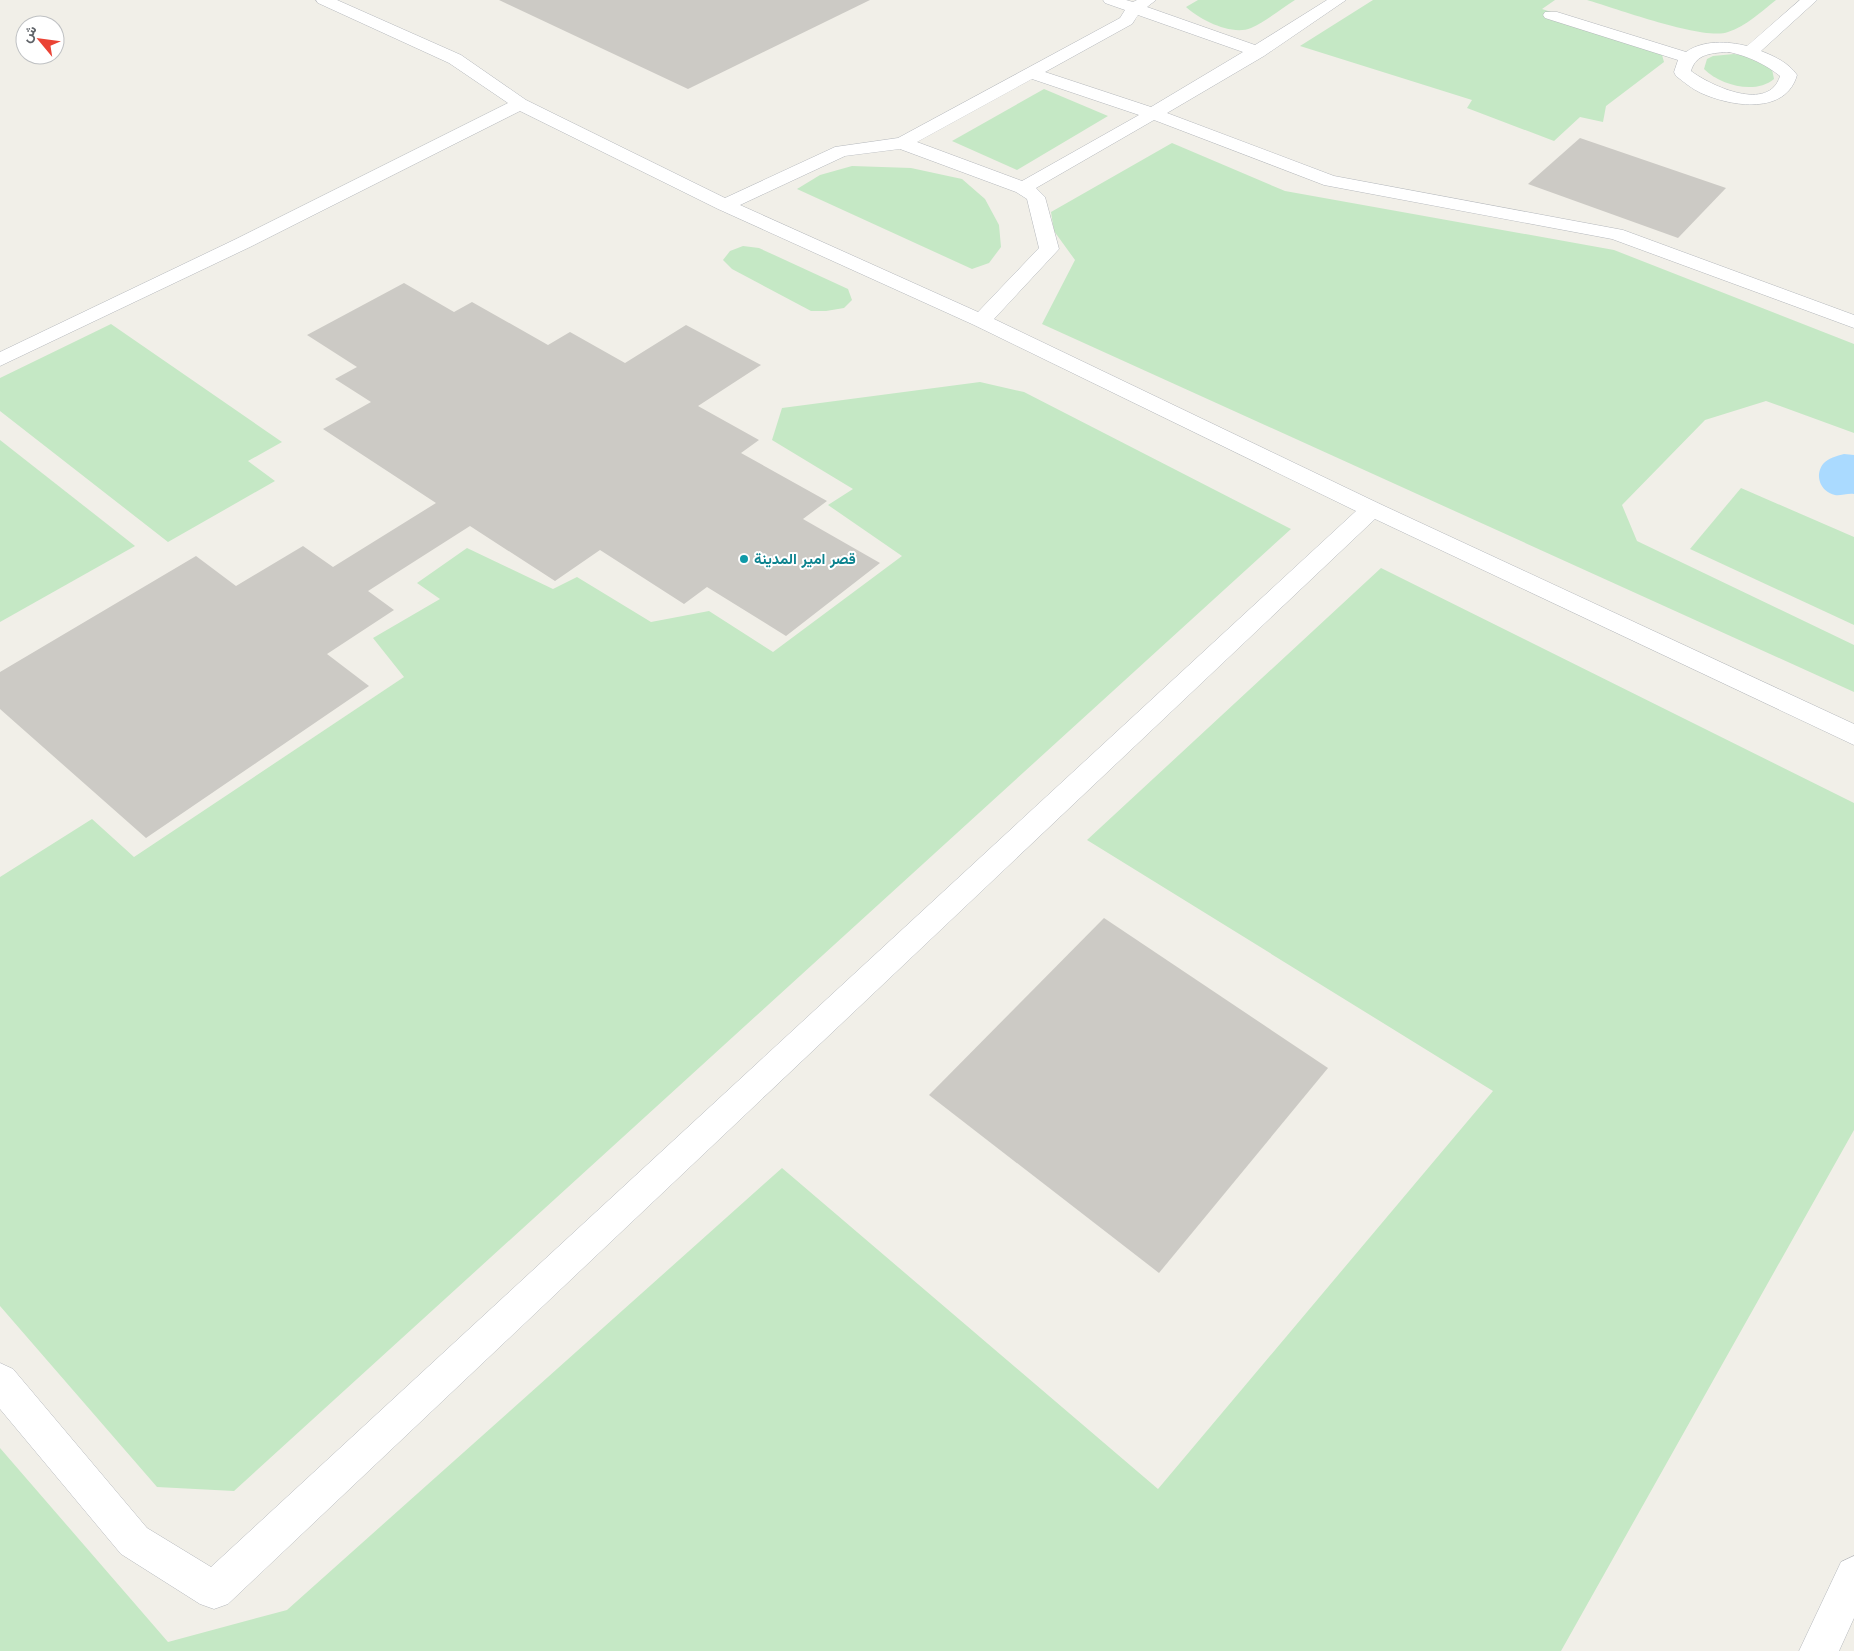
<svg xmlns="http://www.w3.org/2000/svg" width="1854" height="1651" viewBox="0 0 1854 1651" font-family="Jost,Vazirmatn,sans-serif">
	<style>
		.green { fill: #c5e8c5 }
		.water { fill: #aadaff }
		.building { fill: #cccac5 }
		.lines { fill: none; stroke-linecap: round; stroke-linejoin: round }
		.lane-casing { stroke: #b5b8bc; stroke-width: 1 }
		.street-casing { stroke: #b5b8bc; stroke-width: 1 }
		.lane { fill: #fff; fill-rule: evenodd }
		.street { fill: #fff; fill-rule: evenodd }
		.culture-dot { fill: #0f9aa8; stroke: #fff; stroke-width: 2 }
		.labels { text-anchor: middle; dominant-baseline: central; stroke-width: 4; stroke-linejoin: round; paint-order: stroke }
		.culture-label { font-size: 15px; font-weight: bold; fill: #0d838f; stroke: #fff; text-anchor: start }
	</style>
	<rect width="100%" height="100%" fill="#f1efe8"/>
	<!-- green -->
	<g class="green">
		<path d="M1198 0H1295C1281 9 1266 21 1251 28 1232 36 1200 20 1186 7Z"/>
		<path d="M1373 0H1555L1542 9 1648 44 1662 55 1664 62 1606 106 1603 122 1580 117 1554 141 1467 108 1472 100 1300 46Z"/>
		<path d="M1587 0H1776C1761 12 1746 26 1728 32 1704 41 1615 8 1587 0Z"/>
		<path d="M1734 54 1745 56 1772 69 1774 79C1755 95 1720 85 1704 69L1707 59 1713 56Z"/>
		<path d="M1044 89 1108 116 1017 170 952 141Z"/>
		<path d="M1172 143 1285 191 1614 250 1854 344V433L1766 401 1705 420 1622 505 1637 541 1854 645V692L1042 324 1075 260 1054 231 1051 212Z"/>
		<path d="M852 166 911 168 962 179 985 199 999 225 1001 247 989 263 972 269 797 189 820 175Z"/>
		<path d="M743 246 759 248 848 289 852 300 844 308 826 311H811L732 269 723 260 730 251Z"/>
		<path d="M111 324 282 442 248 461 275 481 168 542 0 411V378Z"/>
		<path d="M980 382 1024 392 1291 529 234 1491 157 1487 0 1306V877L92 819 134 857 404 677 373 638 440 599 417 583 467 548 553 589 577 577 651 622 709 611 773 652 902 556 828 505 853 489 772 440 782 408Z"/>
		<path d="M0 440 135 546 0 622Z"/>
		<path d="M1741 488 1854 537V625L1690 549Z"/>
		<path d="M1381 568 1854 803V1130L1561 1651H0V1448L168 1642 287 1610 782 1168 1158 1489 1493 1091 1087 840Z"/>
	</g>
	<!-- water -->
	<path class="water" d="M1844 454 1854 455V494C1848 493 1840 496 1835 495 1821 492 1814 476 1823 464 1828 458 1837 456 1844 454Z"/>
	<!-- building -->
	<g class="building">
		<path d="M499 0H870L688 89Z"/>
		<path d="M1580 138 1726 188 1678 238 1528 184Z"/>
		<path d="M404 283 454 312 472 302 548 345 570 332 625 363 686 325 761 365 698 406 759 440 741 453 827 501 803 519 880 563 786 636 707 587 684 604 600 550 555 581 470 526 368 591 394 610 327 654 369 686 146 838 0 709V672L196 556 236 586 303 546 333 567 436 503 323 429 371 402 335 379 357 367 307 335Z"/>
		<path d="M1104 918 1328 1068 1159 1273 929 1095Z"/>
	</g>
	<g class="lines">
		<!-- lane casing -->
		<g class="lane-casing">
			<g id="lane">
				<path d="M316 0H337L461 55 526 100 725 198 835 147 898 138 1120 18 1125 10 1105 3 1103 0H1126L1133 2 1137 0H1156L1147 7 1255 45 1327 0H1346L1264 56 1167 113 1334 176 1623 230 1854 315V328L1612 239 1324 185 1154 120 1036 188 1045 197 1059 249 994 319 1380 504 1854 724V745L1375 519 228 1604 214 1609 200 1604 121 1554 0 1409V1363L13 1369 147 1528 211 1567 1356 511 974 325 718 209 520 111 250 247 0 366V352L236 239 508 103 449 63 318 3ZM1138 15 1243 52 1151 107 1045 72 1132 24ZM1032 79 1139 115 1022 181 917 142ZM900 149 1016 192 1027 199 1039 248 978 312 740 205 845 156Z"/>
				<path d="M1800 0H1817L1761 51C1774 56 1789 63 1797 75 1786 115 1732 107 1701 93 1692 89 1684 82 1676 76L1674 72 1678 60 1545 18 1543 15 1545 12H1557L1686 52C1703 40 1727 41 1747 46ZM1729 52C1748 56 1765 64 1780 76 1769 113 1711 86 1691 71 1696 53 1713 53 1729 52Z"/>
			</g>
		</g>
		<!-- street casing -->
		<g class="street-casing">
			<path id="street" d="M1854 1556V1618L1839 1651H1799L1841 1562Z"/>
		</g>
		<!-- lane -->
		<use href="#lane" class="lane"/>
		<!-- street -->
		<use href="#street" class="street"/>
	</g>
	<!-- markers -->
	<circle class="culture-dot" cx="744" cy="559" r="5"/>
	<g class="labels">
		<!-- culture labels -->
		<g class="culture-label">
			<text x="754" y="559">قصر امير المدينة</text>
		</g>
	</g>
	<!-- north arrow -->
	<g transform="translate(40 40) rotate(299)"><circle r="24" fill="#ffffff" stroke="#bfc1c3"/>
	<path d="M0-4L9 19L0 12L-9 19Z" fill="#ea4335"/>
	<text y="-8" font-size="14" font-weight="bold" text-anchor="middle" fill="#5f6368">ش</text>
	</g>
</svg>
